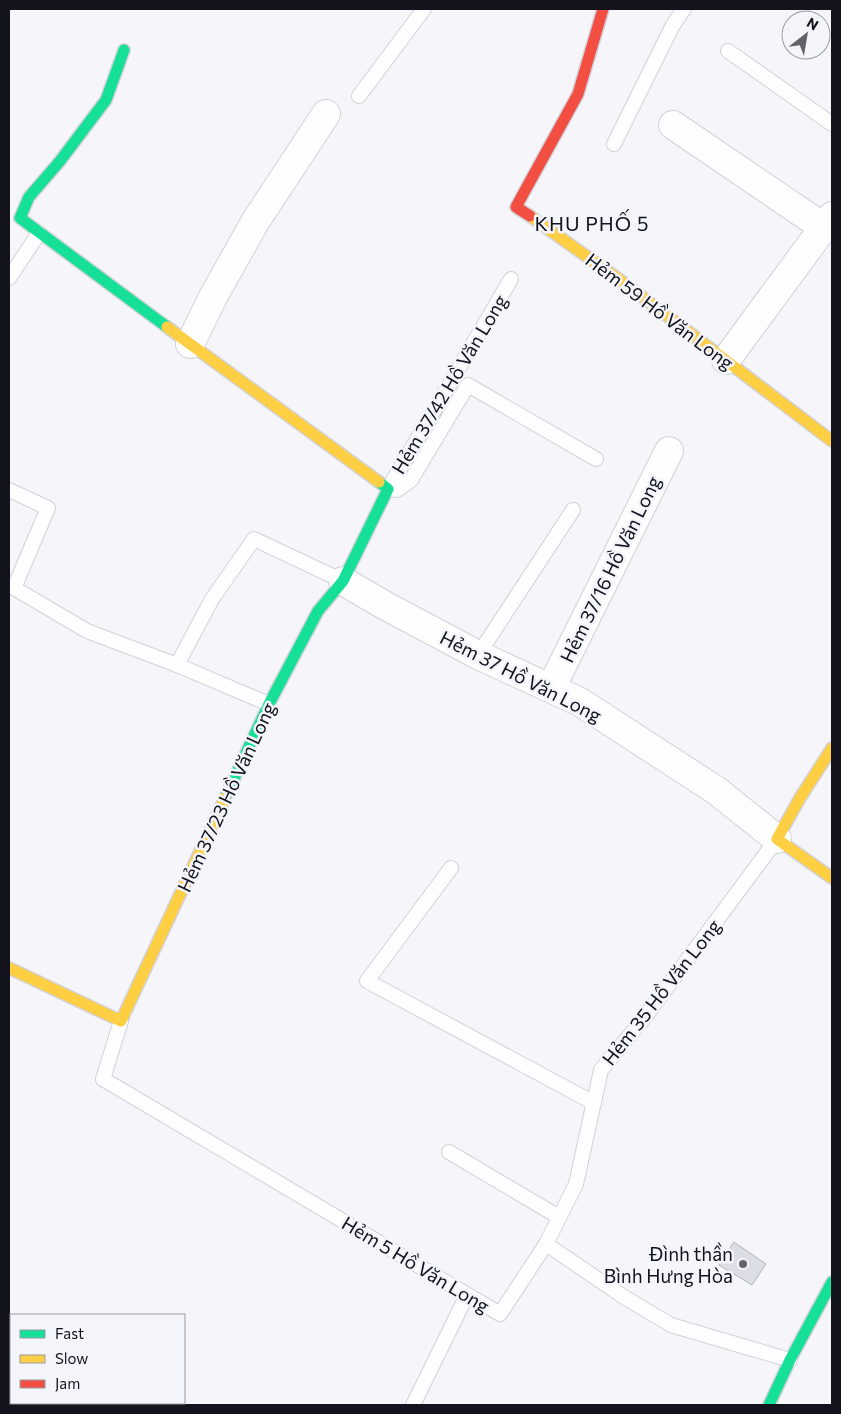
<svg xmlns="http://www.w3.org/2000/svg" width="841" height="1414" viewBox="0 0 841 1414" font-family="Commissioner,sans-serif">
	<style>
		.building { fill: #dbdee5; stroke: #b2b5bc }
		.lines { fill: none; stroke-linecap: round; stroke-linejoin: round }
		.lane-casing { stroke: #d1d1d9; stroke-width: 16 }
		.street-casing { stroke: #d1d1d9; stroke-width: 30 }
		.fast-casing { stroke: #d1d1d9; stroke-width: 14 }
		.slow-casing { stroke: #d1d1d9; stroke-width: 14 }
		.jam-casing { stroke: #d1d1d9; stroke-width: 14 }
		.lane { stroke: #fefefe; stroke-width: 14 }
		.street { stroke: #fefefe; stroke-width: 28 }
		.fast { stroke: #16e098; stroke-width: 11 }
		.slow { stroke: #ffcf43; stroke-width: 11 }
		.jam { stroke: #f24e42; stroke-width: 11 }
		.poi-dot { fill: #62626a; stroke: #f4f4fb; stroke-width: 2 }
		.labels { text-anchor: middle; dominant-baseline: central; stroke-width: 5; stroke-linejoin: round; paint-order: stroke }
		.street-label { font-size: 19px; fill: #13131d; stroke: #f4f4fb }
		.poi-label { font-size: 19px; fill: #13131d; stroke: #f4f4fb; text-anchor: end }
		.neighbourhood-label { font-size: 20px; letter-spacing: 1px; fill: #13131d; stroke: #f4f4fb }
	</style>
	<rect width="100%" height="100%" fill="#f5f5fa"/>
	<!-- building -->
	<path class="building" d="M734 1242 766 1264 752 1285 719 1265Z"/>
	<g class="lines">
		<!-- lane casing -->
		<g class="lane-casing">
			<g id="lane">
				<path d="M728 51 832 124"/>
				<path d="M359 96 424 9"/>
				<path d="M614 144 673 25 684 9"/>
				<path d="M9 278 39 233"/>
				<path d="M511 279 388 489 397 490 411 480 468 385 596 459"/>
				<path d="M9 490 48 508 14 588 87 631 177 665 269 704"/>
				<path d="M478 655 573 510"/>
				<path d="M177 665 212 599 254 539 343 581"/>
				<path d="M451 868 367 981 594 1103"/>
				<path d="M121 1021 103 1079 500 1314 546 1244 576 1184 601 1070 645 1017 777 839"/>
				<path d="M449 1152 559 1217"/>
				<path d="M546 1244 624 1297 671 1325 790 1360"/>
				<path d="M83 1405 84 1403"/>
				<path d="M413 1405 467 1295"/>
			</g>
		</g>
		<!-- street casing -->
		<g class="street-casing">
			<g id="street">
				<path d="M673 125 823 227"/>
				<path d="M190 344 213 297 255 222 326 114"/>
				<path d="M726 360 832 216"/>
				<path d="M343 581 384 605 478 655 580 702 717 791 777 839"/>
				<path d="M551 688 669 451"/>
			</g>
		</g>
		<!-- fast casing -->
		<g class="fast-casing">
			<g id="fast">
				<path d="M124 50 106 100 60 161 29 197 20 218 167 327"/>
				<path d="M225 798 269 704 318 611 343 581 388 489 379 482"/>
				<path d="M769 1405 790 1360 832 1282"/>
			</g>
		</g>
		<!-- slow casing -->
		<g class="slow-casing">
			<g id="slow">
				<path d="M530 216 624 283 832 441"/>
				<path d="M167 327 379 482"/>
				<path d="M832 748 800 798 777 839 832 878"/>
				<path d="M9 968 121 1021 225 798"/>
			</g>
		</g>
		<!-- jam casing -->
		<g class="jam-casing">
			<path id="jam" d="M530 216 516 207 578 94 603 9"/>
		</g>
		<!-- lane -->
		<use href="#lane" class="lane"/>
		<!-- street -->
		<use href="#street" class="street"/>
		<!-- fast -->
		<use href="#fast" class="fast"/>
		<!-- slow -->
		<use href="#slow" class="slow"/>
		<!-- jam -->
		<use href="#jam" class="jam"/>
	</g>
	<!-- markers -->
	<circle class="poi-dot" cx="743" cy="1264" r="5"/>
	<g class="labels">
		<!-- street labels -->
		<g class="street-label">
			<text transform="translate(660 311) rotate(37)">Hẻm 59 Hồ Văn Long</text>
			<text transform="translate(449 384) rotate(-59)">Hẻm 37/42 Hồ Văn Long</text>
			<text transform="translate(610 569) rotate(-64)">Hẻm 37/16 Hồ Văn Long</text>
			<text transform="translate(521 676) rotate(27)">Hẻm 37 Hồ Văn Long</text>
			<text transform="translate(226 797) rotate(-65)">Hẻm 37/23 Hồ Văn Long</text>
			<text transform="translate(661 992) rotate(-52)">Hẻm 35 Hồ Văn Long</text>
			<text transform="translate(416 1264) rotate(31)">Hẻm 5 Hồ Văn Long</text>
		</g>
		<!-- poi labels -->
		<g class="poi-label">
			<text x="733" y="1253">Đình thần<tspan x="733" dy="22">Bình Hưng Hòa</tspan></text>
		</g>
		<!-- neighbourhood labels -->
		<g class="neighbourhood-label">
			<text x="592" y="223">KHU PHỐ 5</text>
		</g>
	</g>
	<!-- border -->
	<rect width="841" height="1414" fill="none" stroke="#13131d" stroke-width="20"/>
	<!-- legend -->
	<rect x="10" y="1314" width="175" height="90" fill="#f4f4fb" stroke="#9a9aa2"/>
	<rect x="20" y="1330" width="25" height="8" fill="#16e098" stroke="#9a9aa2"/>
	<text x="55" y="1339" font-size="15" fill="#13131d">Fast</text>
	<rect x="20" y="1355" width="25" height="8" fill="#ffcf43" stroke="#9a9aa2"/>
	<text x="55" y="1364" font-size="15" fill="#13131d">Slow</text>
	<rect x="20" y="1380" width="25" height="8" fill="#f24e42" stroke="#9a9aa2"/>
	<text x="55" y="1389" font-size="15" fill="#13131d">Jam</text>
	<!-- north arrow -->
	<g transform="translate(806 35) rotate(31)"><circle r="24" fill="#f4f4fb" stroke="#9a9aa2"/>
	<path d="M0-4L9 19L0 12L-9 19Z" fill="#62626a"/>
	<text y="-8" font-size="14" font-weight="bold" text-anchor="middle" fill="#13131d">N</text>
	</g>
</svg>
